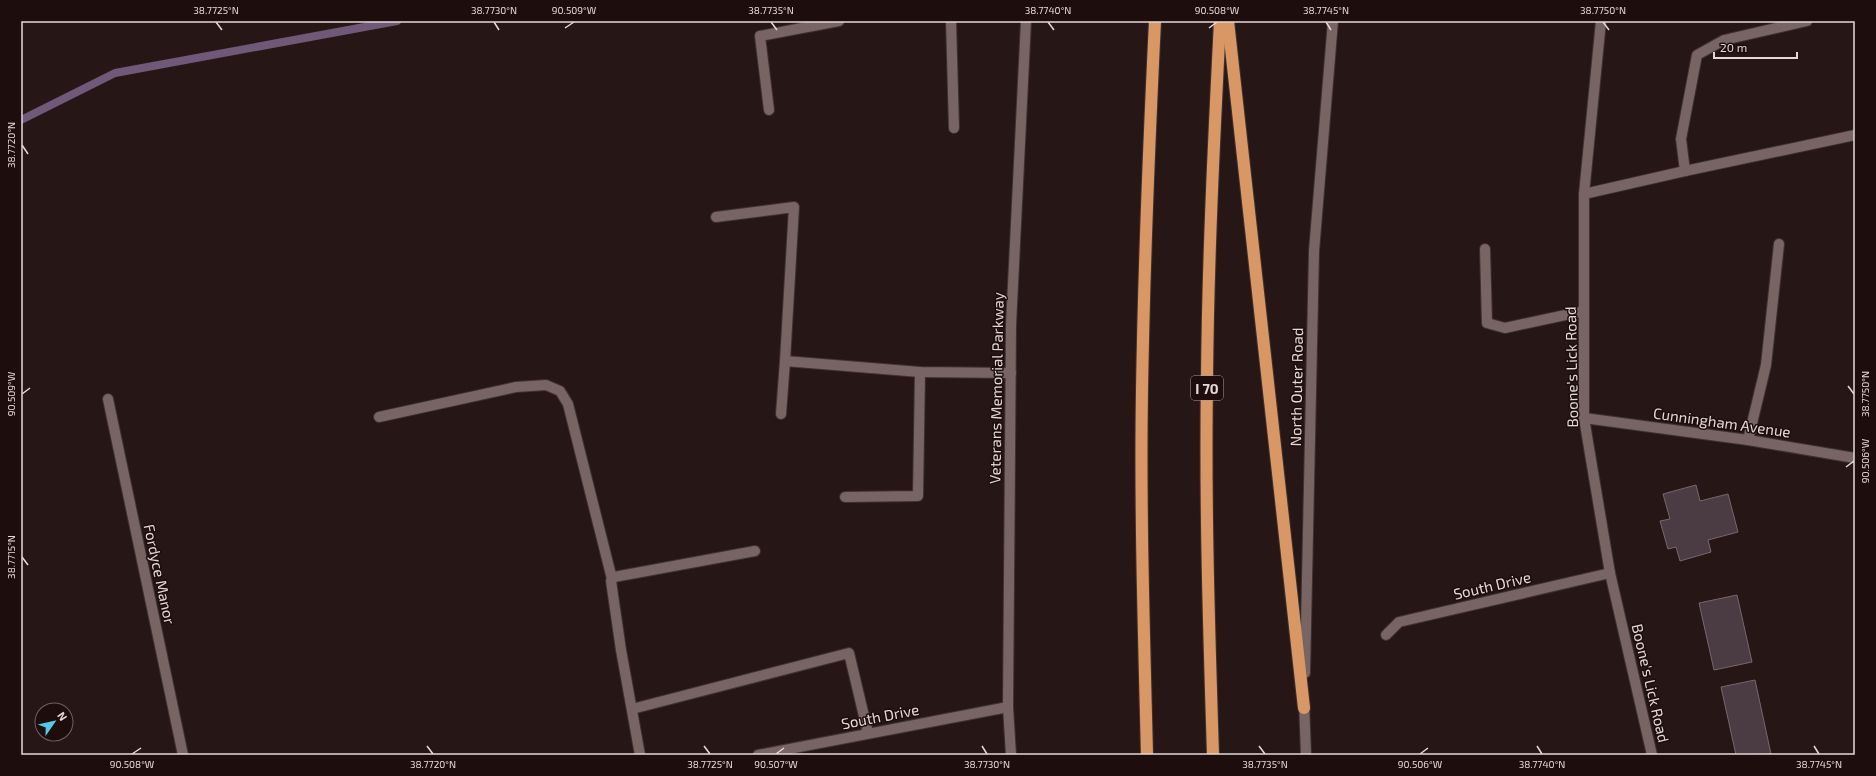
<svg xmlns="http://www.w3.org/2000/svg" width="1876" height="776" viewBox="0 0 1876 776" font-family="'Exo 2',sans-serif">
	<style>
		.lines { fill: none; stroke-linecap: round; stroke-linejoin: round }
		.stream { stroke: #6f5878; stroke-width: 8 }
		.building { fill: #4b3b42; stroke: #78666e }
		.service-casing { stroke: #3e3232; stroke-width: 12 }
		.minor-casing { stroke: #3e3232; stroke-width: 12 }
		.tertiary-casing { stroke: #3e3232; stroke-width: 12 }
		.motorway-casing { stroke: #3e3232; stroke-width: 14 }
		.service { stroke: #786462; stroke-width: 10 }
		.minor { stroke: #786462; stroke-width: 10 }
		.tertiary { stroke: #786462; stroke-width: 10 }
		.motorway { stroke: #d89765; stroke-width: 12 }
		.ticks { fill: none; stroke: #e5d9d8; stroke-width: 1.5 }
		.labels { text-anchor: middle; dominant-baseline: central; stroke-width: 3; stroke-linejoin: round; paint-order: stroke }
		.shield { fill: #1d0e0d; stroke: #a99c9b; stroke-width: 1 }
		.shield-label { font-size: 14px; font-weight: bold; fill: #e5d9d8 }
		.street-label { font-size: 15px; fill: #e5d9d8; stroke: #1d0e0d }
		.neatline { fill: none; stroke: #e5d9d8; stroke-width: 1.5 }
		.ticks-label { font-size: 10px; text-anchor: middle; fill: #e5d9d8 }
	</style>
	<rect width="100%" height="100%" fill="#261716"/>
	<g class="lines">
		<!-- stream -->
		<path class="stream" d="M21 120 115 73 397 21"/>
	</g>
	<!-- building -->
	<g class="building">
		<path d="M1696 485 1700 501 1728 494 1738 532 1708 540 1711 552 1680 561 1676 547 1668 549 1660 521 1670 519 1663 494Z"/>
		<path d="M1737 595 1752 662 1714 670 1699 603Z"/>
		<path d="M1755 680 1771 754 1736 755 1721 687Z"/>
	</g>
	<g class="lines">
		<!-- service casing -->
		<g class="service-casing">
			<g id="service">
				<path d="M951 21 954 128"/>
				<path d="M1807 21 1724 40 1697 55 1681 139 1685 171 1855 135"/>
				<path d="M769 110 760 36 839 21"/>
				<path d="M1584 194 1685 171"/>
				<path d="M716 217 794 207 785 361"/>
				<path d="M1485 249 1487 323 1505 328 1584 311"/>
				<path d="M108 399 183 755"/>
				<path d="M781 414 785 361 920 372 1011 373"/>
				<path d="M379 417 516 387 546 385 560 391 568 404 612 579"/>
				<path d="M1748 440 1766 365 1779 244"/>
				<path d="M845 497 918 496 920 372"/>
				<path d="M632 709 849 653 868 733"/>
				<path d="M640 755 621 650 611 581 614 577 755 551"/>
			</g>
		</g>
		<!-- minor casing -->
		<g class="minor-casing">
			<g id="minor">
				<path d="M1584 418 1748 440 1855 458"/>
				<path d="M1386 635 1399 622 1610 573"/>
				<path d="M758 755 1008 707"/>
			</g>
		</g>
		<!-- tertiary casing -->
		<g class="tertiary-casing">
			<g id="tertiary">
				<path d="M1601 21 1584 194V418L1610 573 1652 755"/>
				<path d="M1305 673 1314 251 1333 21"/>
				<path d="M1304 701 1306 755"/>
				<path d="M1011 755 1008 707 1011 325 1026 21"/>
			</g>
		</g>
		<!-- motorway casing -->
		<g class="motorway-casing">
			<g id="motorway">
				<path d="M1228 21 1304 708"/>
				<path d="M1147 755C1144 633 1140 511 1142 390 1144 267 1149 144 1155 21"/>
				<path d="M1213 755C1209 630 1205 504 1207 379 1208 259 1214 140 1220 21"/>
			</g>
		</g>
		<!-- service -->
		<use href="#service" class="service"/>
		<!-- minor -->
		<use href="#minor" class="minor"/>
		<!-- tertiary -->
		<use href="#tertiary" class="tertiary"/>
		<!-- motorway -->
		<use href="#motorway" class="motorway"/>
	</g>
	<!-- ticks -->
	<path class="ticks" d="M216 22 222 30M494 22 499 30M771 22 777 30M1048 22 1054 30M1326 22 1331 30M1603 22 1609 30M565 28 574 22M1209 28 1217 22M22 145 28 154M1848 386 1854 394M22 394 30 388M1846 467 1854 461M22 557 28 565M427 746 433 754M704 746 710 754M982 746 987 754M1259 746 1265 754M1537 746 1542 754M1814 746 1819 754M132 754 141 748M776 754 784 748M1420 754 1428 748"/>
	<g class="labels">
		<!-- shield labels -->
		<rect class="shield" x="1191" y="376" width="32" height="24" rx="3"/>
		<g class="shield-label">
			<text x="1207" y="388">I 70</text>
		</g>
		<!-- street labels -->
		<g class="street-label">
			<text transform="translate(1571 367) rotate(-91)">Boone's Lick Road</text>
			<text transform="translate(1296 387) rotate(-89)">North Outer Road</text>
			<text transform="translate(996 388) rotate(-89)">Veterans Memorial Parkway</text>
			<text transform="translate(1722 422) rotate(8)">Cunningham Avenue</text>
			<text transform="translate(160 574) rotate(78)">Fordyce Manor</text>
			<text transform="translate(1492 585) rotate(-13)">South Drive</text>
			<text transform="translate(1651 683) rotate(77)">Boone's Lick Road</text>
			<text transform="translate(880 716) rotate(-11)">South Drive</text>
		</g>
	</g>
	<!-- border -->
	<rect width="1876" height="776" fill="none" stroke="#1d0e0d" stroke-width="44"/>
	<!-- north arrow -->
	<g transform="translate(54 722) rotate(56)"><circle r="19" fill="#1d0e0d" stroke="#6d5f5e"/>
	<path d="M0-3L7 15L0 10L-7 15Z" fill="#57c9e2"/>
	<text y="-6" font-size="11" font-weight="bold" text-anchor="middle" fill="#e5d9d8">N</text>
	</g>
	<!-- scale -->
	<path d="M1714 52v6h83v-6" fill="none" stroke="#e5d9d8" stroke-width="2"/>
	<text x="1720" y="52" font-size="12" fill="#e5d9d8" stroke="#1d0e0d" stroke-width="3" paint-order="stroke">20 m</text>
	<rect x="22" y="22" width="1832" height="732" class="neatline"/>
	<g class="ticks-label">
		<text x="216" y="14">38.7725°N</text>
		<text x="494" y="14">38.7730°N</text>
		<text x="574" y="14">90.509°W</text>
		<text x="771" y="14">38.7735°N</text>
		<text x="1048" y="14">38.7740°N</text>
		<text x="1217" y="14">90.508°W</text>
		<text x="1326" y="14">38.7745°N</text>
		<text x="1603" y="14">38.7750°N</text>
		<text transform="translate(11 145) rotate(-90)" y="4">38.7720°N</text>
		<text transform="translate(1865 394) rotate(-90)" y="4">38.7750°N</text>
		<text transform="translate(11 394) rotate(-90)" y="4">90.509°W</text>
		<text transform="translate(1865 461) rotate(-90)" y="4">90.506°W</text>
		<text transform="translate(11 557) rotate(-90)" y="4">38.7715°N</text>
		<text x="132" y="768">90.508°W</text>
		<text x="433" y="768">38.7720°N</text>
		<text x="710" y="768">38.7725°N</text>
		<text x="776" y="768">90.507°W</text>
		<text x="987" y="768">38.7730°N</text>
		<text x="1265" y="768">38.7735°N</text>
		<text x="1420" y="768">90.506°W</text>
		<text x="1542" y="768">38.7740°N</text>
		<text x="1819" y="768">38.7745°N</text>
	</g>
</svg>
